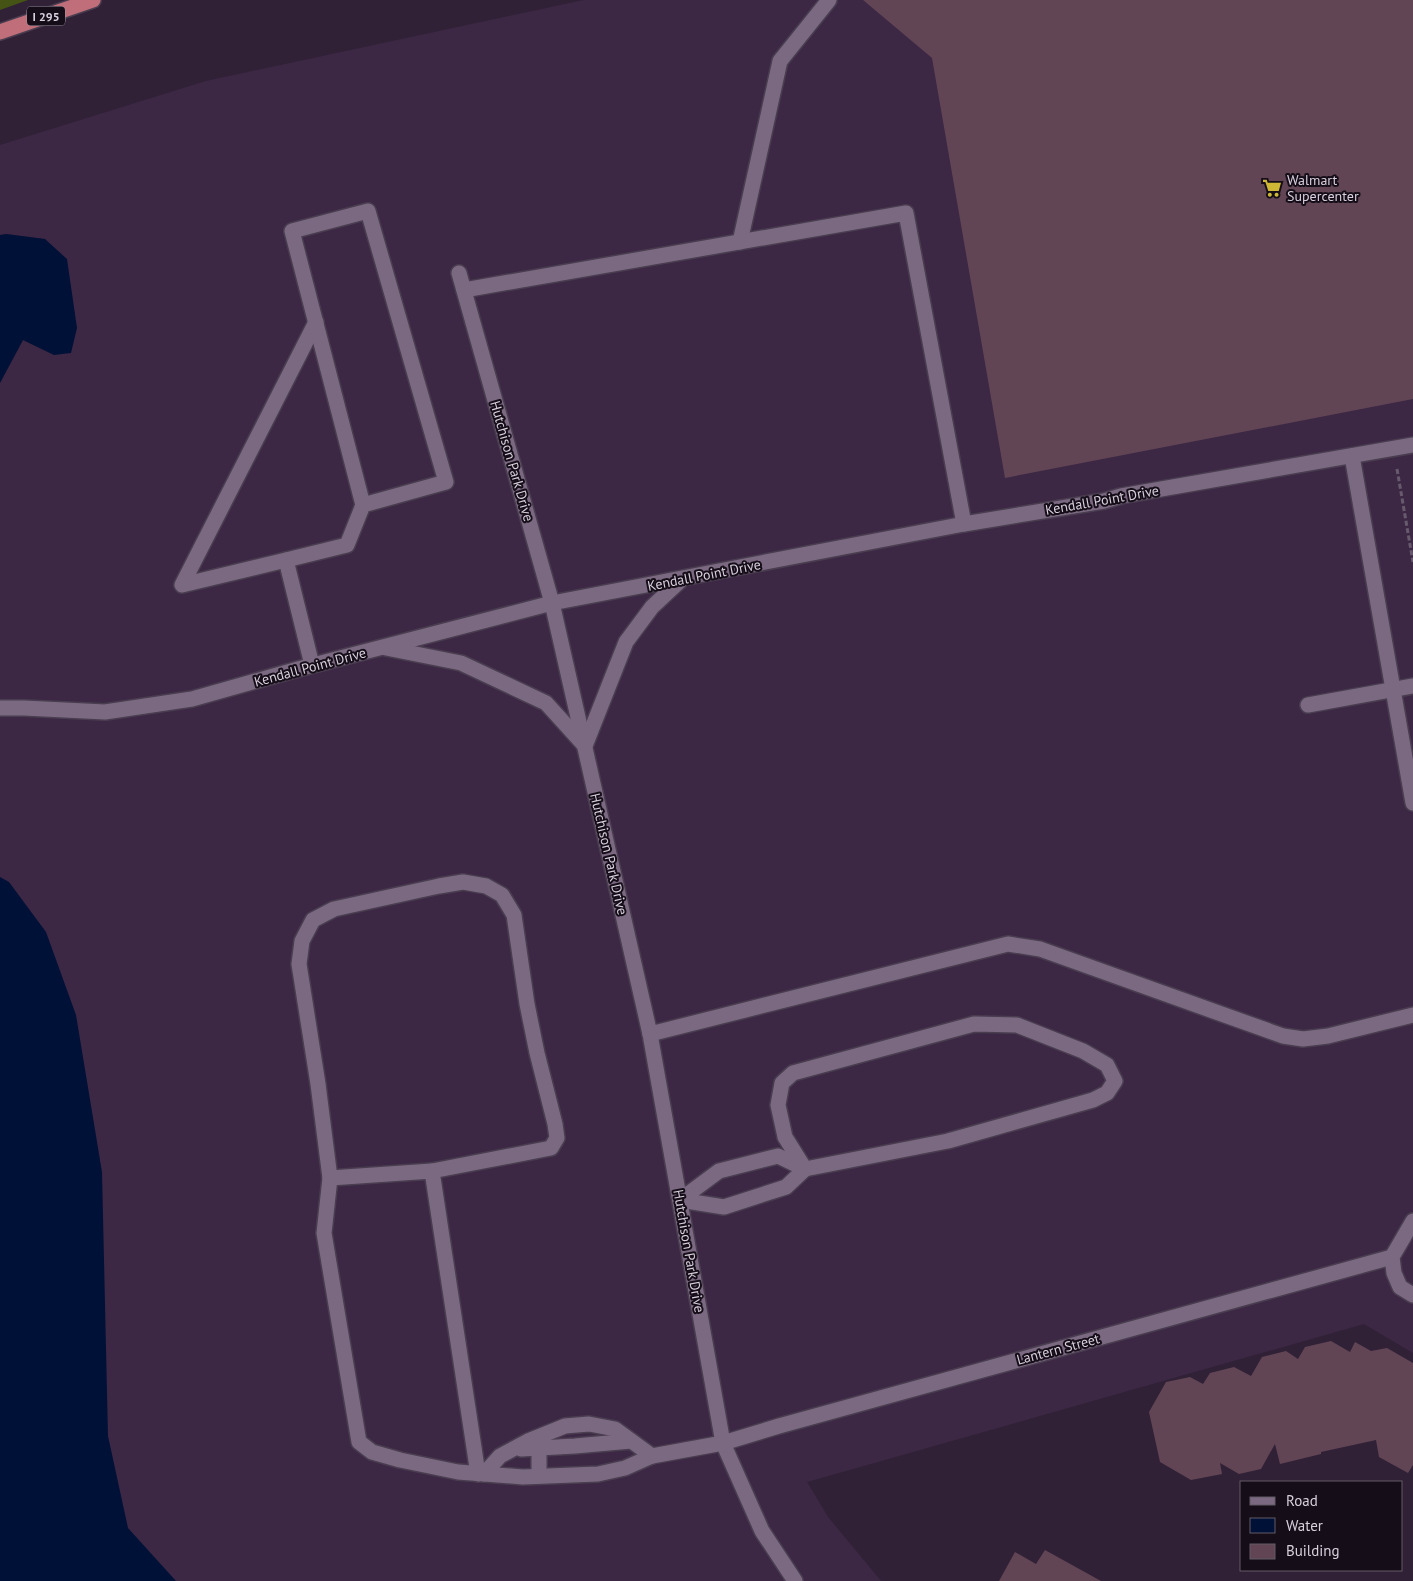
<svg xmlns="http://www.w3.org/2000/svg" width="1413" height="1581" viewBox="0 0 1413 1581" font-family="'PT Sans',sans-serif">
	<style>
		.built { fill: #3c2844 }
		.green { fill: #455315 }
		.water { fill: #001138 }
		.building { fill: #614554 }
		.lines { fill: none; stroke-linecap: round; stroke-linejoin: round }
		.service-casing { stroke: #4a3d50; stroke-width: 18 }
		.minor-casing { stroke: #4a3d50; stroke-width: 18 }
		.motorway-casing { stroke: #4a3d50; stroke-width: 18 }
		.path { stroke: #685a6d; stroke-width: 3; stroke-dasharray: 5 2.5; stroke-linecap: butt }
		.service { stroke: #7b6982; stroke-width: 15 }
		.minor { stroke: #7b6982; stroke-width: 15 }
		.motorway { stroke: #c06e79; stroke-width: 15 }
		.labels { text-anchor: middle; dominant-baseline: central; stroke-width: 4; stroke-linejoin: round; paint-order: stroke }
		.shield { fill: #150e18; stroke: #9e95a2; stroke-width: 1 }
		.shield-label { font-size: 12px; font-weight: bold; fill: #d9cfdd }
		.poi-label { font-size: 14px; fill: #d9cfdd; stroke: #150e18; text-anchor: start }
		.street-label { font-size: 14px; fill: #d9cfdd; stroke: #150e18 }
	</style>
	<rect width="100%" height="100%" fill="#312137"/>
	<!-- built -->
	<path class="built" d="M584 0H1413V1353L1364 1324 807 1482 828 1517 881 1581H0V383L23 340 54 355 45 239 6 234 0 235V145L206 81Z"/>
	<!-- green -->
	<path class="green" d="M0 0H28L0 10Z"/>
	<!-- water -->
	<g class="water">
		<path d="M6 234 45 239 67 259 77 328 71 353 54 355 23 340 0 383V235Z"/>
		<path d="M0 877 9 882 46 932 76 1015 102 1172 108 1436 128 1528 176 1581H0Z"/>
	</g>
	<!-- building -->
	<g class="building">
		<path d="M863 0H1413V399L1005 478 932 58Z"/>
		<path d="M1331 1341 1350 1352 1355 1342 1371 1351 1387 1348 1413 1363V1465L1408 1473 1379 1457 1376 1440 1321 1452V1454L1280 1464 1275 1444 1261 1469 1239 1474 1220 1463 1222 1474 1191 1480 1160 1462 1149 1412 1166 1382 1190 1377 1203 1384 1210 1373 1234 1367 1251 1376 1262 1357 1286 1351 1298 1359 1305 1347Z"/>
		<path d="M1045 1550 1101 1581H999L1015 1552 1036 1564Z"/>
	</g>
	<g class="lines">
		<!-- service casing -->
		<g class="service-casing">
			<g id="service">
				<path d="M740 242 780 61 829 0"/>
				<path d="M464 290 906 213 964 524"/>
				<path d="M286 560 182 585 316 322"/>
				<path d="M312 665 286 560 347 545 363 505 292 231 368 211 446 482 363 505"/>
				<path d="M1308 705 1413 686"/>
				<path d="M974 1024 1017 1025 1083 1051 1107 1065 1115 1081 1107 1093 1093 1100 948 1141 805 1169 785 1137 778 1105 782 1083 793 1073Z"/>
				<path d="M778 1156 805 1169 786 1187 724 1207 680 1200 719 1171Z"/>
				<path d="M432 1171 551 1148 557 1138 555 1124 537 1053 527 1004 514 915 502 895 486 886 463 882 439 886 334 909 313 920 302 941 299 964 318 1084 330 1178 324 1233 359 1442 372 1452 400 1460 458 1472 523 1477 598 1474 625 1468 652 1456 723 1443"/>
				<path d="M330 1178 432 1171 478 1474"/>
				<path d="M537 1438 539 1448V1476"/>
				<path d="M521 1449 575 1446 631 1441"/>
				<path d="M484 1474 500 1456 528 1441 565 1426 589 1424 615 1429 652 1456"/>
			</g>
		</g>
		<!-- minor casing -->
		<g class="minor-casing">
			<g id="minor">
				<path d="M459 273 552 603 650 1034 723 1443 762 1531 795 1581"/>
				<path d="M1352 456 1413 803"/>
				<path d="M386 648 461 663 546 703 585 746 626 642 652 607 682 579"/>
				<path d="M0 708H24L105 712 192 699 298 669 552 603 964 524 1104 501 1121 496 1413 445"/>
				<path d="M650 1034 1008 944 1040 949 1283 1036 1303 1039 1328 1036 1413 1015"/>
				<path d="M1413 1221 1392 1257 1394 1273 1400 1287 1413 1295"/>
				<path d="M723 1443 779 1426 1392 1257"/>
			</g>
		</g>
		<!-- motorway casing -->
		<g class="motorway-casing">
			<path id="motorway" d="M0 32 93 0"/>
		</g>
		<!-- path -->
		<path class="path" d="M1397 469 1413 562"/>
		<!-- service -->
		<use href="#service" class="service"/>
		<!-- minor -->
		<use href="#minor" class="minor"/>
		<!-- motorway -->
		<use href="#motorway" class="motorway"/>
	</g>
	<!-- icons -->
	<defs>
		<g id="supermarket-bare" transform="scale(1.5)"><path d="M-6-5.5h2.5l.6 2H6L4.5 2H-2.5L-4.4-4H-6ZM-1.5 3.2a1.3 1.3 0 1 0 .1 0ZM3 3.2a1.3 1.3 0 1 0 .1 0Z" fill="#d0b837" stroke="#150e18" stroke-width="2.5" paint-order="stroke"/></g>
	</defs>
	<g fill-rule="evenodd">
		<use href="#supermarket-bare" x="1272" y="188"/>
	</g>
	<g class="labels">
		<!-- shield labels -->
		<rect class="shield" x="27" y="6.5" width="38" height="19" rx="4"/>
		<g class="shield-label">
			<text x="46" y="16">I 295</text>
		</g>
		<!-- poi labels -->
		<g class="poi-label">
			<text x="1287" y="180">Walmart<tspan x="1287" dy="16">Supercenter</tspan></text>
		</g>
		<!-- street labels -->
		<g class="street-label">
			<text transform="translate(512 461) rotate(74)">Hutchison Park Drive</text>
			<text transform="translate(1102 500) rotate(-10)">Kendall Point Drive</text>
			<text transform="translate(704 575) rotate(-11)">Kendall Point Drive</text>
			<text transform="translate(310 667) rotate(-15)">Kendall Point Drive</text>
			<text transform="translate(609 854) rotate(77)">Hutchison Park Drive</text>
			<text transform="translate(689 1251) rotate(80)">Hutchison Park Drive</text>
			<text transform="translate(1058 1349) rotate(-15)">Lantern Street</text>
		</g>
	</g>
	<!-- legend -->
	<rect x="1240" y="1481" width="162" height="90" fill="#150e18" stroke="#635b67"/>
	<rect x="1250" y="1497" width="25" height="8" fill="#7b6982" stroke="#635b67"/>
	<text x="1286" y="1506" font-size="15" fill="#d9cfdd">Road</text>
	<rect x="1250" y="1518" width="25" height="15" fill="#001138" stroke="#635b67"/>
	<text x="1286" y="1531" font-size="15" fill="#d9cfdd">Water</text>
	<rect x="1250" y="1544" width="25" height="15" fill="#614554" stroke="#635b67"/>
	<text x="1286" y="1556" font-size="15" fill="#d9cfdd">Building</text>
</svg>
